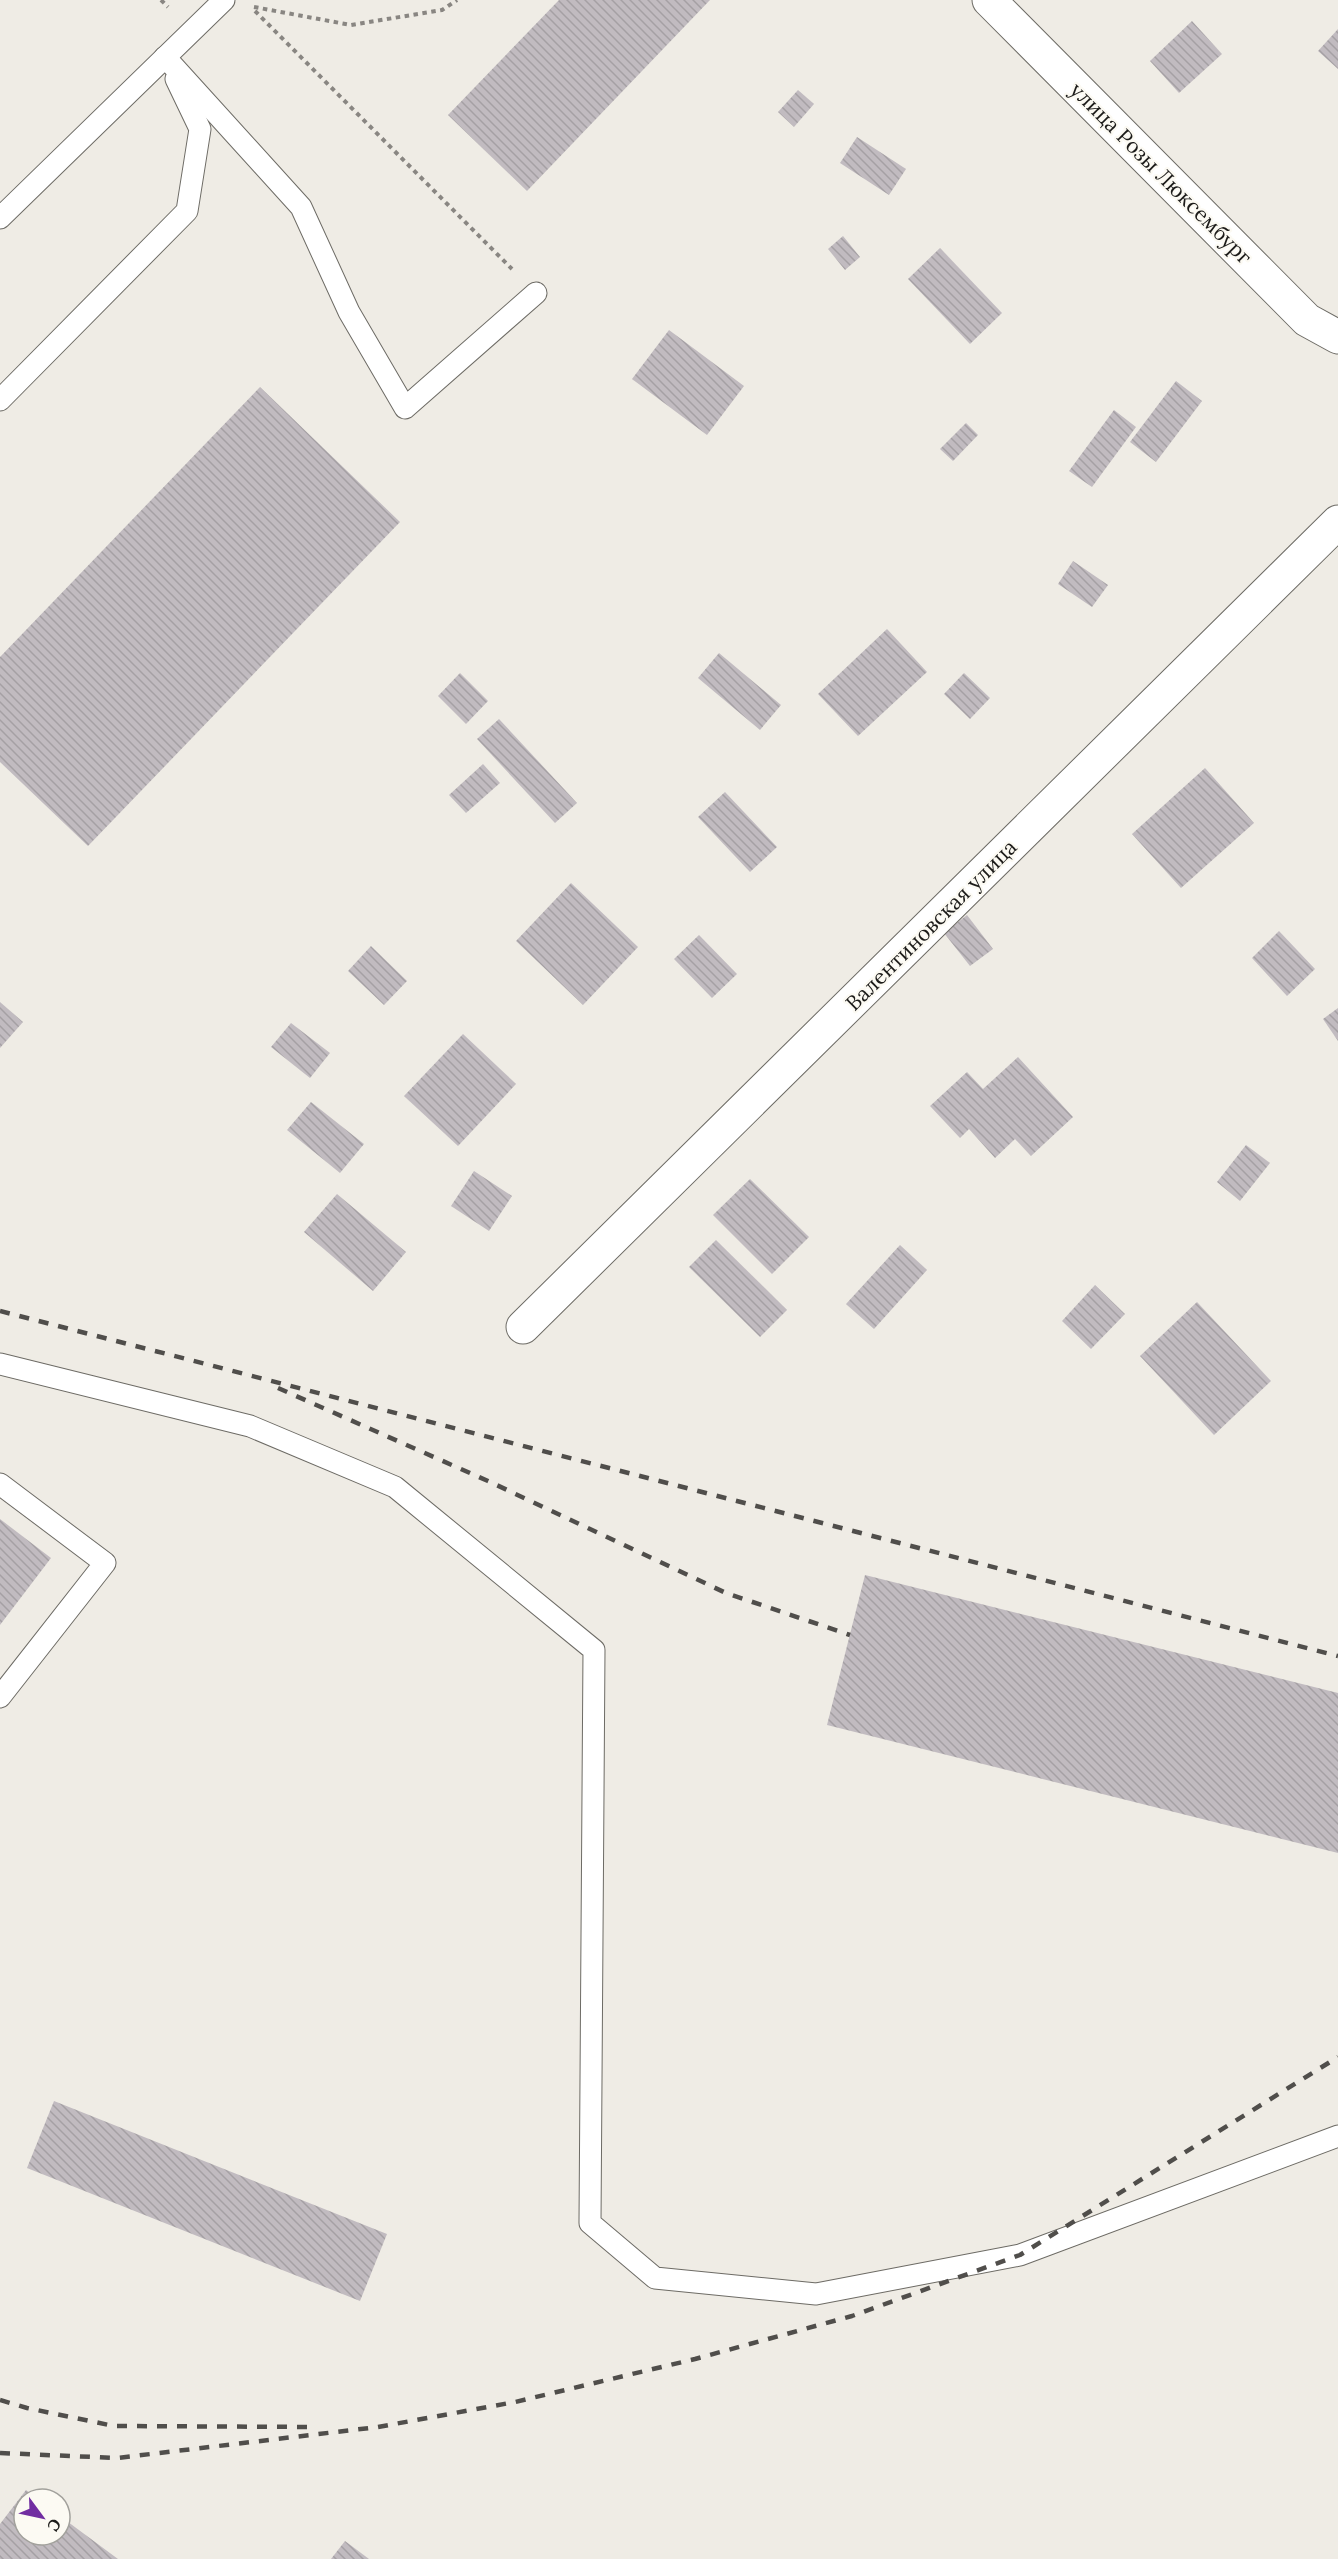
<svg xmlns="http://www.w3.org/2000/svg" width="1338" height="2559" viewBox="0 0 1338 2559" font-family="Lora,serif">
	<style>
		.building { fill: url(#building-back-hatch) }
		.lines { fill: none; stroke-linecap: round; stroke-linejoin: round }
		.lane-casing { stroke: #6d6b65; stroke-width: 23 }
		.street-casing { stroke: #6d6b65; stroke-width: 35 }
		.secondary-casing { stroke: #6d6b65; stroke-width: 35 }
		.path { stroke: #898682; stroke-width: 4; stroke-dasharray: 4.5 4.5; stroke-linecap: butt }
		.lane { stroke: #fff; stroke-width: 21 }
		.street { stroke: #fff; stroke-width: 33 }
		.secondary { stroke: #fff; stroke-width: 33 }
		.rail { stroke: #504e4b; stroke-width: 4.5; stroke-dasharray: 10 10; stroke-linecap: butt }
		.labels { text-anchor: middle; dominant-baseline: central; stroke-width: 4.5; stroke-linejoin: round; paint-order: stroke }
		.street-label { font-size: 21px; fill: #1c1b19; stroke: #fcfaf3 }
	</style>
	<defs>
		<pattern id="building-back-hatch" width="6" height="6" patternUnits="userSpaceOnUse" patternTransform="scale(1.5)"><rect width="6" height="6" fill="#c1bbc0"/><path d="M-1 5l2 2M0 0l6 6M5-1l2 2" fill="none" stroke="#a5a0a4"/></pattern>
	</defs>
	<rect width="100%" height="100%" fill="#efece5"/>
	<!-- building -->
	<g class="building">
		<path d="M559 0H710L527 191 448 115Z"/>
		<path d="M1192 21 1222 54 1179 93 1150 61Z"/>
		<path d="M1338 29V69L1318 51Z"/>
		<path d="M798 90 814 104 794 127 778 112Z"/>
		<path d="M857 137 906 169 889 195 840 163Z"/>
		<path d="M843 236 860 257 845 270 828 249Z"/>
		<path d="M940 248 1002 313 970 344 908 279Z"/>
		<path d="M669 330 744 386 707 435 632 379Z"/>
		<path d="M1176 381 1202 401 1156 462 1130 442Z"/>
		<path d="M260 387 400 522 88 846 0 762V657Z"/>
		<path d="M1114 410 1136 427 1092 487 1069 471Z"/>
		<path d="M966 423 978 435 953 461 940 449Z"/>
		<path d="M1073 561 1108 585 1092 607 1058 584Z"/>
		<path d="M887 629 927 672 858 736 818 694Z"/>
		<path d="M719 653 781 705 760 730 698 678Z"/>
		<path d="M460 673 488 701 466 724 438 696Z"/>
		<path d="M964 673 990 698 970 719 944 694Z"/>
		<path d="M499 719 577 803 555 823 477 739Z"/>
		<path d="M483 764 500 783 466 813 449 795Z"/>
		<path d="M1205 768 1254 823 1181 888 1132 834Z"/>
		<path d="M725 792 777 847 750 872 698 817Z"/>
		<path d="M571 883 638 947 583 1005 516 941Z"/>
		<path d="M967 915 993 949 970 966 944 933Z"/>
		<path d="M1279 931 1315 969 1287 996 1252 958Z"/>
		<path d="M699 935 737 974 712 998 674 959Z"/>
		<path d="M371 946 407 981 384 1005 348 971Z"/>
		<path d="M0 1002 23 1022 0 1048Z"/>
		<path d="M1338 1008V1041L1323 1019Z"/>
		<path d="M291 1023 330 1053 310 1078 271 1047Z"/>
		<path d="M463 1034 516 1084 458 1146 404 1096Z"/>
		<path d="M1018 1057 1073 1117 1031 1156 1015 1139 995 1158 969 1129 960 1138 930 1106 967 1072 983 1089Z"/>
		<path d="M311 1102 364 1144 340 1173 287 1130Z"/>
		<path d="M1246 1145 1270 1163 1240 1201 1217 1182Z"/>
		<path d="M474 1171 512 1196 489 1231 451 1206Z"/>
		<path d="M750 1179 809 1237 772 1274 713 1215Z"/>
		<path d="M337 1194 406 1252 373 1291 304 1232Z"/>
		<path d="M716 1240 787 1310 760 1337 689 1267Z"/>
		<path d="M900 1245 927 1270 874 1329 846 1304Z"/>
		<path d="M1095 1285 1125 1314 1091 1349 1062 1321Z"/>
		<path d="M1197 1302 1271 1381 1214 1435 1140 1356Z"/>
		<path d="M0 1519 51 1558 0 1625Z"/>
		<path d="M865 1575 1338 1693V1853L827 1725Z"/>
		<path d="M54 2101 387 2234 360 2301 27 2168Z"/>
		<path d="M26 2490 38 2499H24V2535H60V2516L118 2559H0V2524Z"/>
		<path d="M345 2541 369 2559H331Z"/>
	</g>
	<g class="lines">
		<!-- lane casing -->
		<g class="lane-casing">
			<g id="lane">
				<path d="M165 57 301 207 349 312 405 408 536 293"/>
				<path d="M0 218 224 0"/>
				<path d="M0 400 187 211 200 129 176 79"/>
				<path d="M0 1364 250 1426 395 1487 594 1650 590 2223 655 2278 816 2294 1020 2255 1338 2136"/>
				<path d="M0 1484 105 1563 0 1697"/>
			</g>
		</g>
		<!-- street casing -->
		<g class="street-casing">
			<path id="street" d="M523 1327 1338 522"/>
		</g>
		<!-- secondary casing -->
		<g class="secondary-casing">
			<path id="secondary" d="M989 0 1307 320 1338 337"/>
		</g>
		<!-- path -->
		<g class="path">
			<path d="M161 0 168 7"/>
			<path d="M254 7 351 25 442 10 457 0"/>
			<path d="M255 11 512 269"/>
		</g>
		<!-- lane -->
		<use href="#lane" class="lane"/>
		<!-- street -->
		<use href="#street" class="street"/>
		<!-- secondary -->
		<use href="#secondary" class="secondary"/>
		<!-- rail -->
		<g class="rail">
			<path d="M0 1311 1338 1656"/>
			<path d="M278 1388 488 1481 726 1593 850 1635"/>
			<path d="M0 2400 27 2408 114 2426 315 2427"/>
			<path d="M0 2453 117 2458 378 2427 515 2402 695 2359 852 2316 1020 2255 1338 2057"/>
		</g>
	</g>
	<g class="labels">
		<!-- street labels -->
		<g class="street-label">
			<text transform="translate(1161 173) rotate(45)">улица Розы Люксембург</text>
			<text transform="translate(931 925) rotate(-45)">Валентиновская улица</text>
		</g>
	</g>
	<!-- north arrow -->
	<g transform="translate(42 2517) rotate(123)"><circle r="28" fill="#fcfaf3" stroke="#a2a19c" stroke-width="1.5"/>
	<path d="M0-4.5L10 22L0 15L-10 22Z" fill="#712da1"/>
	<text y="-9" font-size="16" font-weight="bold" text-anchor="middle" fill="#1c1b19">С</text>
	</g>
</svg>
